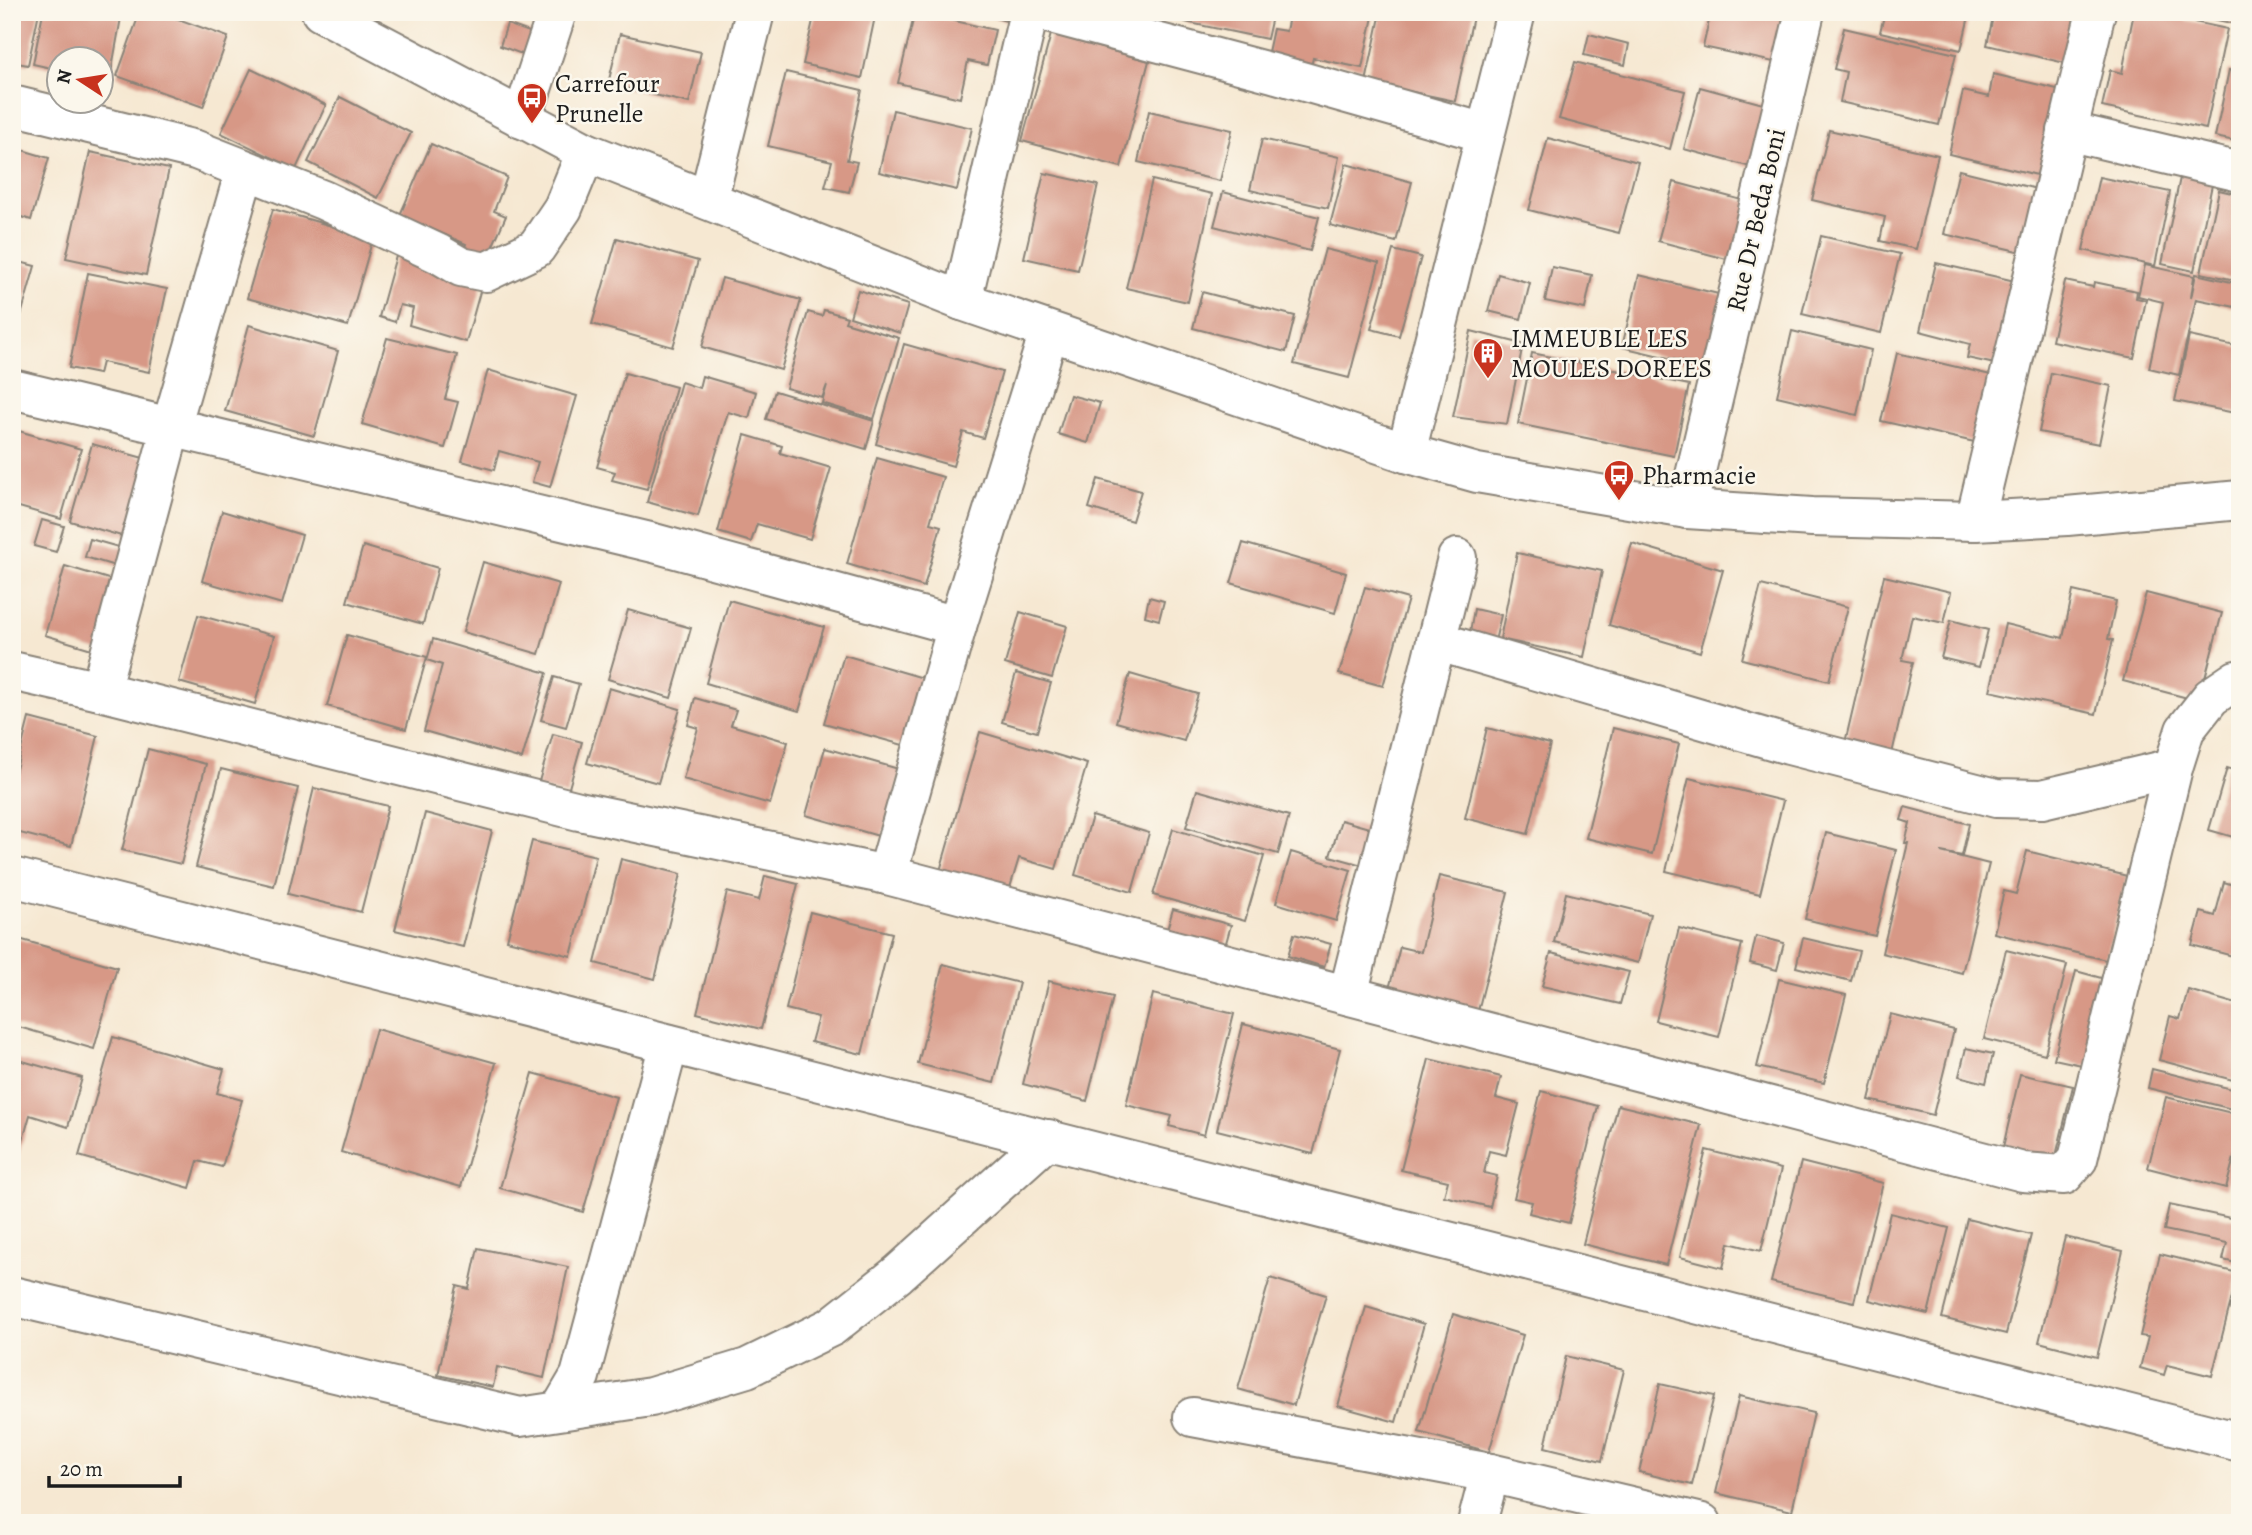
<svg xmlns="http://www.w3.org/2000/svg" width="2252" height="1535" viewBox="0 0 2252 1535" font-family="Alegreya,serif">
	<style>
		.building { fill: #d79886 }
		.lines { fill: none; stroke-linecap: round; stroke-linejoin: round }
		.minor-casing { stroke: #898277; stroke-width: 42 }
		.minor { stroke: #fff; stroke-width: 38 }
		.labels { text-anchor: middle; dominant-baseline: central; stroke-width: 5; stroke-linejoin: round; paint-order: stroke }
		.poi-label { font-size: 26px; fill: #1c1c1c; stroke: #fbf7ec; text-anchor: start }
		.street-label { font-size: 26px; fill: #1c1c1c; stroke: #fbf7ec }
	</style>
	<rect width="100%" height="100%" fill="#fbf7ec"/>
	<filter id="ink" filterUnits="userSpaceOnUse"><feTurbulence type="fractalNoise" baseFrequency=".0143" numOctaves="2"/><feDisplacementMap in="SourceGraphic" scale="14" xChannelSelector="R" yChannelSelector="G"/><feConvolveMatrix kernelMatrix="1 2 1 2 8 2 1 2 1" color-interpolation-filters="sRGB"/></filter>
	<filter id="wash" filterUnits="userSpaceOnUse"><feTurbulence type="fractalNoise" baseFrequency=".00686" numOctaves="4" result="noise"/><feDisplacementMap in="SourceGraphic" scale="28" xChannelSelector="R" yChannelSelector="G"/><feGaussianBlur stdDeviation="1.57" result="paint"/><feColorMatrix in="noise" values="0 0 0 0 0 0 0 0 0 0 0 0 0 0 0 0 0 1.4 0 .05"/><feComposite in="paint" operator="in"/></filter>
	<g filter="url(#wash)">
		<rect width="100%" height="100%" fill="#f6e8d2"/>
		<g id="blocks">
			<!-- building -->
			<g class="building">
				<path d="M12 12H39L28 65 12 62Z"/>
				<path d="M43 12H122L110 79 102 78V60H60V70L33 64Z"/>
				<path d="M140 12H159L228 37 203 107 117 76Z"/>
				<path d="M815 12H876L862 78 803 64Z"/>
				<path d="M915 12 995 30 987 65 968 61 960 98 898 83Z"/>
				<path d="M974 12H1008L1006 21Z"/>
				<path d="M1142 12H1172L1171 20Z"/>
				<path d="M1187 12H1273L1267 39 1185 22Z"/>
				<path d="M1290 12H1374L1362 68 1313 58 1309 75 1265 66 1273 29 1286 31Z"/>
				<path d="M1381 12H1474L1455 101 1366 82Z"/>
				<path d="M1711 12H1799L1788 65 1703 47Z"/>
				<path d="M1885 12H1970L1961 50 1880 32Z"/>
				<path d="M1994 12H2081L2078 66 1987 45Z"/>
				<path d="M2134 12H2148L2227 29 2206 129 2102 107 2110 70 2122 73Z"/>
				<path d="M2185 12H2240V25L2185 13Z"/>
				<path d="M507 24 538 35 530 57 500 46Z"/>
				<path d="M1844 28 1956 54 1939 125 1840 102 1846 72 1834 69Z"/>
				<path d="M620 34 701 52 689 103 608 84Z"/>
				<path d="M1051 34 1149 61 1121 167 1022 141Z"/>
				<path d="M1589 34 1629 44 1625 65 1584 55Z"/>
				<path d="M1575 62 1685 91 1670 149 1559 119Z"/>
				<path d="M251 69 326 105 296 169 221 133Z"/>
				<path d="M2229 70 2240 73V142L2215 137Z"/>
				<path d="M786 72 862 90 847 160 857 162 849 192 825 187 832 161 768 146Z"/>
				<path d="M1993 74 2074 93 2054 179 1949 154 1963 91 1989 97Z"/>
				<path d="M1700 87 1778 108 1762 170 1684 149Z"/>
				<path d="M340 97 411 133 378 198 308 162Z"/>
				<path d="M893 110 972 128 957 190 879 172Z"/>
				<path d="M1149 111 1232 130 1220 181 1138 162Z"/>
				<path d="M1829 130 1938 155 1916 249 1880 241 1885 217 1812 200Z"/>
				<path d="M1548 138 1638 162 1619 233 1529 210Z"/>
				<path d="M1262 139 1339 157 1328 208 1250 190Z"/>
				<path d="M431 144 507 177 494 211 506 216 486 261 463 252 466 244 400 215Z"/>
				<path d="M12 147 49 158 31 220 12 214Z"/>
				<path d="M90 152 169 169 146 275 66 258Z"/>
				<path d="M1346 164 1412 182 1396 242 1330 225Z"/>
				<path d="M1959 170 2041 190 2026 253 1944 234Z"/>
				<path d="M1044 173 1098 185 1078 270 1024 258Z"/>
				<path d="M2181 173 2213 180 2194 271 2162 264Z"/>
				<path d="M2099 177 2170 192 2155 266 2083 250Z"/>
				<path d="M1152 180 1212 194 1188 302 1126 288Z"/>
				<path d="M1674 182 1757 204 1742 263 1658 241Z"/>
				<path d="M2219 190 2240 195 2236 219H2240V281L2201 273Z"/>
				<path d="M1223 192 1319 217 1310 251 1214 226Z"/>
				<path d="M273 209 373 238 348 326 247 298Z"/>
				<path d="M1821 236 1900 254 1881 333 1802 314Z"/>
				<path d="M617 238 698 261 673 347 592 324Z"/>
				<path d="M1325 249 1379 263 1349 378 1294 364Z"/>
				<path d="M1393 250 1421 257 1399 336 1371 329Z"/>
				<path d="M396 256 483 281 466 342 409 325 413 308 400 305 395 322 379 317Z"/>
				<path d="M12 260 35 266 18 326 12 324Z"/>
				<path d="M1936 263 2015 281 1995 364 1967 358 1970 344 1920 331Z"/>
				<path d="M2145 265 2194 276 2191 298 2196 274 2240 284V308L2196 299 2179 375 2149 368 2163 302 2138 296Z"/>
				<path d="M1552 267 1592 275 1585 309 1545 301Z"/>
				<path d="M88 273 167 289 149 372 102 362 99 374 69 368Z"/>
				<path d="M1498 274 1530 283 1521 319 1488 311Z"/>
				<path d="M1639 275 1731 297 1715 369 1622 347Z"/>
				<path d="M722 278 801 300 781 370 702 347Z"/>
				<path d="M2065 281 2093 287 2094 282 2137 291 2136 298 2146 300 2134 358 2052 341Z"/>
				<path d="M858 290 908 305 900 333 850 317Z"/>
				<path d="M1202 292 1295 316 1286 352 1193 328Z"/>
				<path d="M824 310 847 317 845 322 899 338 874 419 822 403 827 385 822 398 786 388 808 312 822 316Z"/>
				<path d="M249 325 338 351 314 436 225 411Z"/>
				<path d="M1471 331 1523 344 1507 424 1453 417Z"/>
				<path d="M1792 331 1871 350 1857 415 1777 396Z"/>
				<path d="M2189 336 2240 347V414L2175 401Z"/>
				<path d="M387 338 457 355 445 399 458 402 445 448 362 424Z"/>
				<path d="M904 344 1002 372 983 438 963 432 953 466 876 444Z"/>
				<path d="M1532 353 1689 385 1674 456 1518 424Z"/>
				<path d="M1897 353 1995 376 1979 443 1881 421Z"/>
				<path d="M488 370 577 396 550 487 532 482 538 462 499 451 494 470 462 461Z"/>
				<path d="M625 373 676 387 647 489 612 480 615 472 597 467Z"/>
				<path d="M2051 373 2111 386 2099 444 2039 432Z"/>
				<path d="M702 376 756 392 749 418 728 412 698 516 647 502 681 382 699 388Z"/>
				<path d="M775 391 874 421 866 449 766 419Z"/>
				<path d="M1070 395 1100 403 1088 443 1058 434Z"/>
				<path d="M12 429 81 449 61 519 12 505Z"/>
				<path d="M745 435 782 446 780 453 831 468 810 539 757 524 751 542 718 532Z"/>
				<path d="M92 444 158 462 135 540 70 521Z"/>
				<path d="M877 458 943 477 930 523 941 526 924 587 847 564Z"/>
				<path d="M1098 479 1141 491 1132 521 1089 508Z"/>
				<path d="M222 511 302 535 282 604 202 581Z"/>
				<path d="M42 520 64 526 56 552 34 546Z"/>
				<path d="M90 539 129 550 125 569 85 557Z"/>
				<path d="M1243 543 1346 573 1335 613 1231 583Z"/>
				<path d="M1632 543 1723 570 1700 652 1609 625Z"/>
				<path d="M363 546 438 568 423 624 347 602Z"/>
				<path d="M1517 553 1602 571 1584 657 1500 639Z"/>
				<path d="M483 562 559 584 539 654 463 632Z"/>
				<path d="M65 566 125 584 105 653 45 635Z"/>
				<path d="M1884 576 1951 592 1944 623 1912 616 1902 660 1913 662 1891 758 1844 747Z"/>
				<path d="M1761 585 1848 607 1829 681 1742 659Z"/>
				<path d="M1365 587 1408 599 1383 686 1339 674Z"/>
				<path d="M2073 591 2116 601 2108 639 2113 640 2096 714 1990 691 2005 624 2063 638Z"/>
				<path d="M2146 593 2222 613 2199 701 2123 681Z"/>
				<path d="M1149 597 1164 601 1159 620 1145 616Z"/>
				<path d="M729 600 824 627 799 711 706 683Z"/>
				<path d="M1474 609 1501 615 1493 650 1468 644Z"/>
				<path d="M628 610 691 628 671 698 608 679Z"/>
				<path d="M1020 612 1067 626 1052 678 1005 664Z"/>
				<path d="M198 615 274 636 255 704 179 682Z"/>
				<path d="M1951 620 1988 630 1979 667 1941 658Z"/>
				<path d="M347 635 427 657 406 729 327 706Z"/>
				<path d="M433 639 547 673 522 759 424 731 442 665 427 660Z"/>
				<path d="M844 655 923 678 903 745 824 723Z"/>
				<path d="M1016 673 1051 683 1037 732 1002 722Z"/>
				<path d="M1130 674 1198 694 1184 741 1116 722Z"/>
				<path d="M554 677 579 684 566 727 541 720Z"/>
				<path d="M609 688 680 709 658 783 587 763Z"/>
				<path d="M695 698 736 710 731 725 788 742 770 804 683 779 698 728 688 725Z"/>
				<path d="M29 718 98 736 71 846 12 831V785Z"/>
				<path d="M1487 728 1550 744 1528 834 1465 818Z"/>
				<path d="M1613 728 1679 744 1652 854 1586 838Z"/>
				<path d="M980 732 1087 764 1056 869 1019 858 1009 891 940 871Z"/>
				<path d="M553 734 582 742 567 795 537 788Z"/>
				<path d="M825 748 902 770 882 837 806 815Z"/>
				<path d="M148 749 206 764 181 864 122 850Z"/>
				<path d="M2227 768 2240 772V839L2209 830Z"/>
				<path d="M221 769 298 788 274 886 196 867Z"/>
				<path d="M1689 778 1783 801 1760 894 1666 871Z"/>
				<path d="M314 788 388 806 361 912 288 894Z"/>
				<path d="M1197 790 1289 816 1278 854 1186 827Z"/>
				<path d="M1905 807 1969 824 1962 856 1941 852 1989 864 1962 973 1882 953 1908 843H1905L1910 823 1901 820Z"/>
				<path d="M425 813 492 831 463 947 395 930Z"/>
				<path d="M1092 816 1149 833 1132 892 1075 875Z"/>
				<path d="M1341 820 1383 832 1373 868 1330 856Z"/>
				<path d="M1173 829 1264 856 1245 921 1153 895Z"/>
				<path d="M1826 833 1896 850 1875 936 1805 919Z"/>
				<path d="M532 841 596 856 571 956 507 940Z"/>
				<path d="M2027 851 2127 876 2106 960 1994 933 2004 891 2016 894Z"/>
				<path d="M1291 852 1351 870 1336 921 1276 903Z"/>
				<path d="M621 859 681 874 655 979 595 963Z"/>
				<path d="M765 876 798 884 761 1029 697 1013 727 892 759 900Z"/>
				<path d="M1439 876 1508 892 1478 1011 1389 989 1400 947 1421 952Z"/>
				<path d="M2224 882 2240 887V958L2192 945 2201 912 2215 916Z"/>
				<path d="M1566 893 1650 914 1638 963 1554 942Z"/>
				<path d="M1173 909 1231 925 1222 957 1164 940Z"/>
				<path d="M810 912 892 933 862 1054 811 1042 818 1017 786 1009Z"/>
				<path d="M1679 928 1742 944 1719 1037 1656 1021Z"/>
				<path d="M1294 934 1331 944 1324 967 1288 956Z"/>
				<path d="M1756 936 1784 943 1777 970 1750 963Z"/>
				<path d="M12 937 117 967 94 1049 12 1025Z"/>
				<path d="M1803 938 1859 951 1851 981 1796 967Z"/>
				<path d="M2006 950 2067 965 2045 1054 1984 1039Z"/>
				<path d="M1551 953 1629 972 1620 1004 1542 986Z"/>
				<path d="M943 964 1019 983 994 1083 918 1064Z"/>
				<path d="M2076 971 2112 981 2091 1067 2054 1059Z"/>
				<path d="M1779 979 1846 995 1824 1083 1757 1067Z"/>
				<path d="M1049 981 1113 997 1087 1101 1023 1084Z"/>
				<path d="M2188 990 2240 1005V1082L2159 1060 2170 1016 2180 1019Z"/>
				<path d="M1153 994 1234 1014 1204 1135 1169 1126 1172 1116 1126 1105Z"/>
				<path d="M1890 1014 1954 1030 1933 1115 1869 1100Z"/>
				<path d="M1243 1024 1340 1049 1313 1154 1217 1130Z"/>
				<path d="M376 1029 496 1063 461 1187 341 1152Z"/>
				<path d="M113 1037 224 1069 217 1093 242 1100 222 1167 198 1161 190 1188 79 1156Z"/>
				<path d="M1966 1048 1993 1054 1986 1083 1959 1076Z"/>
				<path d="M12 1058 82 1078 68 1127 30 1115 13 1175Z"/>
				<path d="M1429 1059 1501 1077 1496 1098 1519 1104 1506 1155 1489 1151 1484 1173 1497 1176 1490 1207 1444 1196 1448 1181 1401 1170Z"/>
				<path d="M2152 1069 2240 1091V1111L2148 1088Z"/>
				<path d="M533 1073 616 1097 583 1212 500 1188Z"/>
				<path d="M2020 1074 2073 1086 2055 1160 2003 1147Z"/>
				<path d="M1541 1091 1598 1106 1569 1223 1529 1213 1532 1202 1514 1198Z"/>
				<path d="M2166 1097 2240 1115V1135L2226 1188 2148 1168Z"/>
				<path d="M1618 1105 1701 1125 1666 1265 1583 1244Z"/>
				<path d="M1706 1150 1781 1169 1761 1251 1729 1243 1723 1268 1680 1257Z"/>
				<path d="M1801 1162 1883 1183 1854 1302 1771 1282Z"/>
				<path d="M2169 1205 2240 1220V1264L2223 1260 2227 1243 2164 1230Z"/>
				<path d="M1890 1213 1949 1228 1928 1314 1869 1300Z"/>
				<path d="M1967 1219 2031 1235 2006 1334 1942 1318Z"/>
				<path d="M2065 1237 2123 1251 2097 1357 2039 1342Z"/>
				<path d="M478 1248 568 1267 544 1378 497 1367 493 1387 438 1375 457 1286 469 1289Z"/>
				<path d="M2160 1254 2238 1273 2212 1376 2167 1365 2164 1375 2140 1368 2148 1337 2140 1336Z"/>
				<path d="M1270 1278 1326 1295 1294 1405 1238 1389Z"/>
				<path d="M1366 1307 1424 1324 1396 1422 1338 1406Z"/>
				<path d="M1453 1314 1523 1335 1489 1452 1419 1432Z"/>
				<path d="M1566 1356 1624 1370 1602 1461 1545 1447Z"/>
				<path d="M1660 1384 1714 1396 1692 1485 1639 1472Z"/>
				<path d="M1739 1396 1814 1413 1792 1511 1716 1493Z"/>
			</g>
		</g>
	</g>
	<g filter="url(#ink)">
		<use href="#blocks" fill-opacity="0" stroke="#898277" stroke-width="2"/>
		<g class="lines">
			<!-- minor casing -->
			<g class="minor-casing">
				<g id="minor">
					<path d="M321 12 586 152 962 301 1406 453 1477 473 1687 509 1812 517 1975 521 2067 516 2240 500"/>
					<path d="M1043 12 1273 73 1485 133"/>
					<path d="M12 105 196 150 323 200 439 254 461 267 486 272 536 248 563 208 586 152"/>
					<path d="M522 119 557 12"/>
					<path d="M2067 131 2240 172"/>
					<path d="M708 200 755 12"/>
					<path d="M962 301 1029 12"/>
					<path d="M12 389 654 543 957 626"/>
					<path d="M1406 453 1516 12"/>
					<path d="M1687 509 1805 12"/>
					<path d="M1975 521 2096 12"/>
					<path d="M1436 641 1789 745 1996 798 2042 799 2173 768"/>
					<path d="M12 671 100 691 579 811 887 875 2023 1172 2064 1175 2078 1159 2173 768 2185 730 2211 697 2236 680H2240"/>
					<path d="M100 691 171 427 245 170"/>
					<path d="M887 875 957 626 1049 332"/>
					<path d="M12 877 2240 1442"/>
					<path d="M1348 995 1457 558"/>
					<path d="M12 1296 520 1417 651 1397 747 1368 831 1327 898 1274 1048 1139"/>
					<path d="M560 1410 580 1376 669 1044"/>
					<path d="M1193 1417 1490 1473 1702 1523"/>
					<path d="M1477 1523 1490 1473"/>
				</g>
			</g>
			<!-- minor -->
			<use href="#minor" class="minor"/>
		</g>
	</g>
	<!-- icons -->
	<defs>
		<g id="bus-pin" transform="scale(1.575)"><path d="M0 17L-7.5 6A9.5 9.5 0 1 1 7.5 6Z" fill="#c8321e" stroke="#fbf7ec"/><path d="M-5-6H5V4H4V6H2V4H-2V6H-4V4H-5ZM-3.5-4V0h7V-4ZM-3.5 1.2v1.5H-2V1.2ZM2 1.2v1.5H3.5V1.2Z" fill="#fff"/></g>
		<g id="building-pin" transform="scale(1.575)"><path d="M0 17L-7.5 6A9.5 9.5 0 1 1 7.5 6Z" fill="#c8321e" stroke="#fbf7ec"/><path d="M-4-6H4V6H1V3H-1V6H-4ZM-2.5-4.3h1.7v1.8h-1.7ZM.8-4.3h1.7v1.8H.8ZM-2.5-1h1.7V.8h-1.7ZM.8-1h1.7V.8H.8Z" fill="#fff"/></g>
	</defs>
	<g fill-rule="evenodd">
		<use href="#bus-pin" x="532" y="98"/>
		<use href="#building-pin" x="1488" y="353"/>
		<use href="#bus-pin" x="1619" y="475"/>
	</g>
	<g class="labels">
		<!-- poi labels -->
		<g class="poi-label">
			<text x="555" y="83">Carrefour<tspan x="555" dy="30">Prunelle</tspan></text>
			<text x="1511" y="338">IMMEUBLE LES<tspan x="1511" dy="30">MOULES DOREES</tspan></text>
			<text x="1642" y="475">Pharmacie</text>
		</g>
		<!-- street labels -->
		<g class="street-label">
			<text transform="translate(1756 220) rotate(-77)">Rue Dr Beda Boni</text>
		</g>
	</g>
	<!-- margin -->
	<rect width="2252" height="1535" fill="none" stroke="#fbf7ec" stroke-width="42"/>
	<!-- north arrow -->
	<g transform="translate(80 80) rotate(282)"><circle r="33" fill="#fbf7ec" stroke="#a29f99" stroke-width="2"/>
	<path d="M0-5L12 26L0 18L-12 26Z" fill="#c8321e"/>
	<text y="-10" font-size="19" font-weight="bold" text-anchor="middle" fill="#1c1c1c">N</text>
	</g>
	<!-- scale -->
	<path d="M49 1476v10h131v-10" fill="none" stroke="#1c1c1c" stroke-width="3.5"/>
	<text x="60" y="1476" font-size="21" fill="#1c1c1c" stroke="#fbf7ec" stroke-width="5" paint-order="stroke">20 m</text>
</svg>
